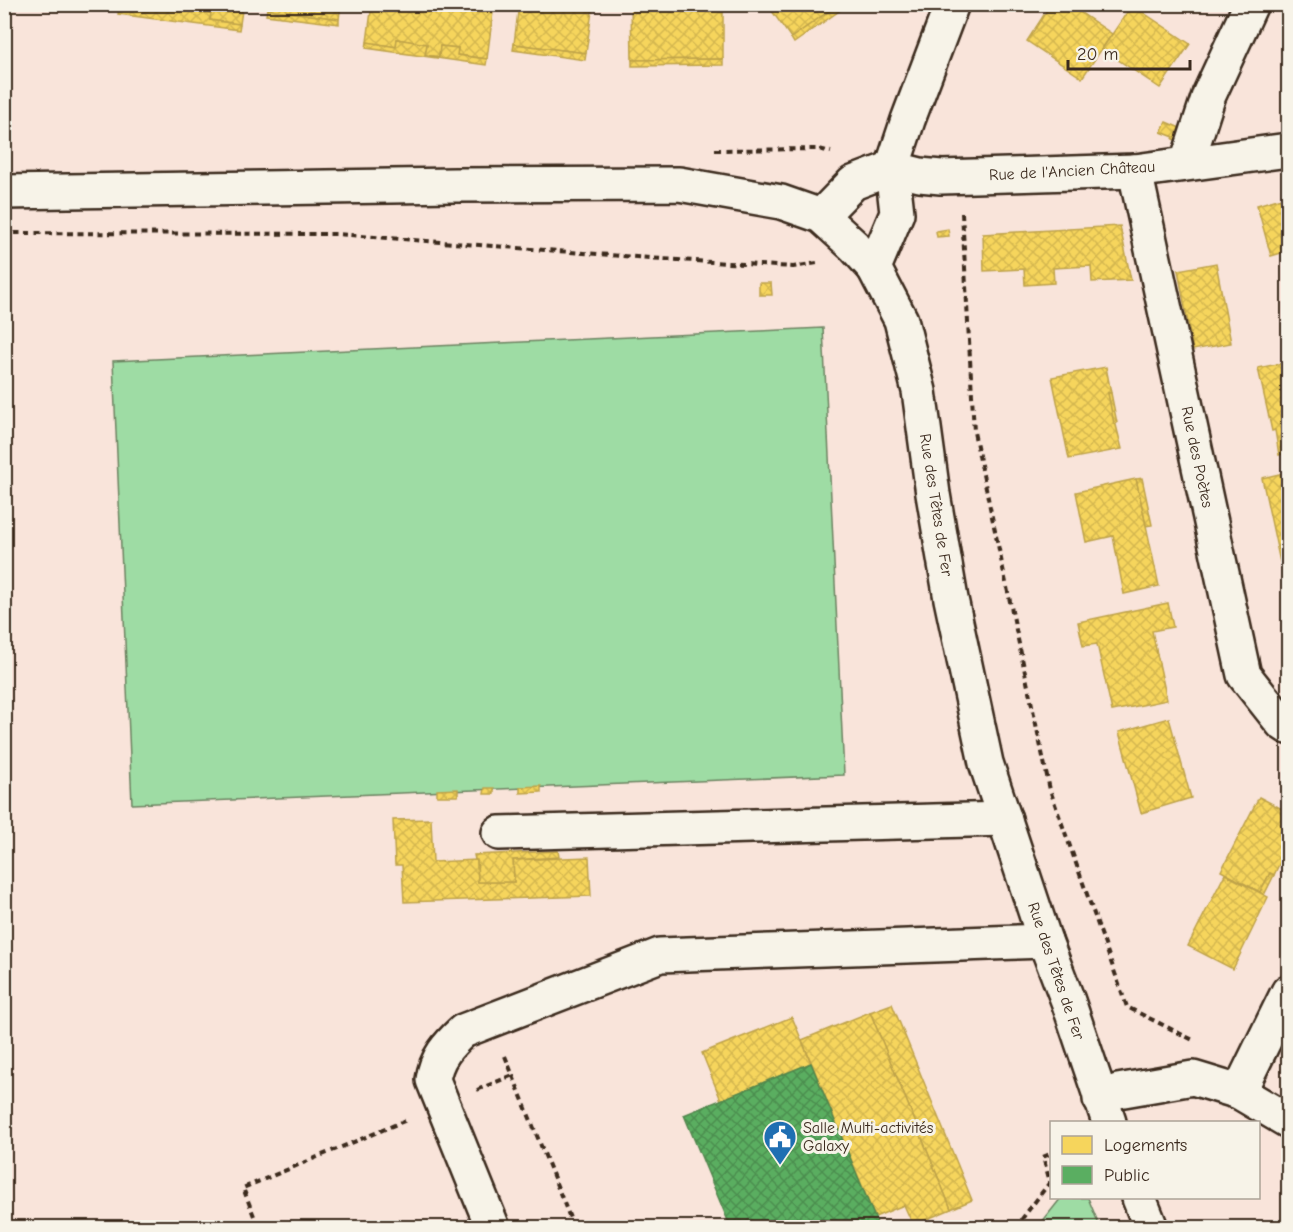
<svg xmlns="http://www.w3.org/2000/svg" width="1293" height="1232" viewBox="0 0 1293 1232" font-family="'Comic Neue',sans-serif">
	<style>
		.grass { fill: #9edca4; stroke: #6c8361; stroke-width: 1.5 }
		.homes { fill: url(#homes-cross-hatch); stroke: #bea249; stroke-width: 1.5 }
		.public { fill: url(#public-cross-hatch); stroke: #51864d; stroke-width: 1.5 }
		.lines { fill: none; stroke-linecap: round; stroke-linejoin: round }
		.minor-casing { stroke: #3b2a1e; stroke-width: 38 }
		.path { stroke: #3b2a1e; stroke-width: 4; stroke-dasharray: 6 4.5; stroke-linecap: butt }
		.minor { stroke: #f7f3e8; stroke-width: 33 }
		.labels { text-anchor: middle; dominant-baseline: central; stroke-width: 6; stroke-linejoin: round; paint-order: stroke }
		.street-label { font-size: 16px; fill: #3b2a1e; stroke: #f7f3e8 }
		.poi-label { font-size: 16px; fill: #3b2a1e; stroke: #f7f3e8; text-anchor: start }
	</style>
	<defs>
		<pattern id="homes-cross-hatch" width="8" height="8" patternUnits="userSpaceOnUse" patternTransform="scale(1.5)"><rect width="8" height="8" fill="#f6d55c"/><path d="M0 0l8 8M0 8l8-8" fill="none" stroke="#d4b750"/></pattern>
		<pattern id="public-cross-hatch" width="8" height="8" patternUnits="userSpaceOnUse" patternTransform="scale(1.5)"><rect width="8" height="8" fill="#5aae61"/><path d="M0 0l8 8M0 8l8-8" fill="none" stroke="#4c8e4f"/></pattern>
	</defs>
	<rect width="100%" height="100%" fill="#f9e4da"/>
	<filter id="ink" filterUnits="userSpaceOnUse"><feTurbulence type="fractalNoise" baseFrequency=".0167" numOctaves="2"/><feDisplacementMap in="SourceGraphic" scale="12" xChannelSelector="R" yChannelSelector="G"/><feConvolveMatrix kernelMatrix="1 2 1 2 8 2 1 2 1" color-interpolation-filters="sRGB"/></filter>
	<g filter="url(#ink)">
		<!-- grass -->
		<g class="grass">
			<path d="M823 328 844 775 132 804 113 361Z"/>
			<path d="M1061 1198H1088L1100 1227H1038Z"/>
		</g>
		<!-- homes -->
		<g class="homes">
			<path d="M119 4H149L148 11 119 8Z"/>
			<path d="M149 4 211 13 210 20 240 24 239 30 118 14 119 8 148 11Z"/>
			<path d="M153 4H243L240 24 210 20 211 13Z"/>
			<path d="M268 4H341L339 19 267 9Z"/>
			<path d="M372 4H494L487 59 457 55 458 48 440 46 439 57 425 55 427 44 397 39 396 47 367 42Z"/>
			<path d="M519 4H593L586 53 514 44Z"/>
			<path d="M631 4H723V59L632 60Z"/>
			<path d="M767 4H839L791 38Z"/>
			<path d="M839 4H849L794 43 791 38Z"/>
			<path d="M1051 4H1068L1112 34 1082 78 1027 41Z"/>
			<path d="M1132 5 1190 44 1160 88 1102 49Z"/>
			<path d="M267 9 339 19V24L266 15Z"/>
			<path d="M397 39 427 44 425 55 439 57 440 46 458 48 457 55 487 59 486 65 366 48 367 42 396 47Z"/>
			<path d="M514 44 586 53 585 60 513 50Z"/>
			<path d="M723 59V65L632 66V60Z"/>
			<path d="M1166 122 1185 130 1181 142 1173 139 1174 137 1161 132Z"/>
			<path d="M1288 196V251L1271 256 1257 205Z"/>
			<path d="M1120 226 1131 280 1092 282 1091 266 1053 268 1054 283 1025 285 1024 269 984 271 983 234Z"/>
			<path d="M948 229 949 236 937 237 936 231Z"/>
			<path d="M1216 263 1231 343 1193 350 1178 270Z"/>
			<path d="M759 283H771L772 295H759Z"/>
			<path d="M1288 362V453L1279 455 1275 430 1272 431 1258 368Z"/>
			<path d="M1106 367 1111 393H1108L1122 449 1069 459 1052 377Z"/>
			<path d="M1108 393H1111L1117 423 1114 424Z"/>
			<path d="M1288 472V560L1280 562 1262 478Z"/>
			<path d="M1142 478 1152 525 1146 526 1136 479Z"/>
			<path d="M1136 479 1159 586 1124 594 1113 536 1086 542 1076 492Z"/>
			<path d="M1168 603 1173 627 1152 631 1167 700 1112 711 1097 644 1083 646 1078 622Z"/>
			<path d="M1169 718 1191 798 1141 813 1119 732Z"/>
			<path d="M541 786V792L520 793V787Z"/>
			<path d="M485 788H494V794H484Z"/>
			<path d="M458 789V796H437V790Z"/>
			<path d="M1259 797 1288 812V839L1287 838 1279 853 1283 856 1274 875 1270 873 1260 892 1221 871Z"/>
			<path d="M431 819 433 862 477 860 478 882H514L513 860 589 857 591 896 404 902 402 865H395L393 820Z"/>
			<path d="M1287 838 1288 845 1283 856 1279 853Z"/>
			<path d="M558 851 559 857 513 860 514 882H478L477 860H475L474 855Z"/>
			<path d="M1270 873 1274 875 1264 895 1260 892Z"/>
			<path d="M1225 874 1268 897 1233 969 1188 946Z"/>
			<path d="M892 1004 972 1200 951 1209 870 1012Z"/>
			<path d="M870 1012 951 1209 913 1225 904 1205 875 1217 802 1040Z"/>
			<path d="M792 1017 811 1063 721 1100 702 1053Z"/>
		</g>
		<!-- public -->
		<path class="public" d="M811 1063 879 1228H731L684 1115Z"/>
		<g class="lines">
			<!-- minor casing -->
			<g class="minor-casing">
				<g id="minor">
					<path d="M1187 163 1209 95 1251 4"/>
					<path d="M892 168 920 175 941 177 1135 171 1288 150"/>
					<path d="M1135 171 1244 675 1282 723 1288 727"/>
					<path d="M4 192 455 185 679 184 781 202 821 216 854 246 874 268 901 320 919 391 933 494 951 599 986 763 1045 941 1068 1001 1109 1122"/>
					<path d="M821 216 853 183 892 168"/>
					<path d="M874 268 897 213 892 168 908 120 952 4"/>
					<path d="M499 833 1005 819"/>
					<path d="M1239 1092 1288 992"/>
					<path d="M1100 1099 1118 1091 1193 1078 1239 1092 1288 1121"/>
					<path d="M1139 1198 1151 1228"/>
					<path d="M493 1228 433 1080C436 1058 448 1045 463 1031L660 955 1045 941"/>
				</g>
			</g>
			<!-- path -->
			<g class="path">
				<path d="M715 150 819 149 831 152"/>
				<path d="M962 213 974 432 1050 790 1127 1007 1193 1040"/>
				<path d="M4 233 336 234 662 259 793 267 817 263"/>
				<path d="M505 1056 574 1228"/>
				<path d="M477 1090 513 1075"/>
				<path d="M254 1216 243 1188 409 1119"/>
				<path d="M1015 1228 1050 1182 1043 1157 1052 1153"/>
			</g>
			<!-- minor -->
			<use href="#minor" class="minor"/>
		</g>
	</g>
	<!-- icons -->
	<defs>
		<g id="civic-pin" transform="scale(1.725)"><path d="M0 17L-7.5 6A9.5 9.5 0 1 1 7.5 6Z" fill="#1f6fb2" stroke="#f7f3e8"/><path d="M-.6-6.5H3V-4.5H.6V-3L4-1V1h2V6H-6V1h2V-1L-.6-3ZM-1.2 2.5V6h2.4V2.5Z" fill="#fff"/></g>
	</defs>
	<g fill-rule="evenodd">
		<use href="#civic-pin" x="780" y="1137"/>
	</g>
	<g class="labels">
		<!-- street labels -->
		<g class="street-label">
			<text transform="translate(1072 171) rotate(-3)">Rue de l'Ancien Château</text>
			<text transform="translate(1197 457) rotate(78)">Rue des Poètes</text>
			<text transform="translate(936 505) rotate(81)">Rue des Têtes de Fer</text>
			<text transform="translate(1056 971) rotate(71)">Rue des Têtes de Fer</text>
		</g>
		<!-- poi labels -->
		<g class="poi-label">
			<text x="803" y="1128">Salle Multi-activités<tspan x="803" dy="18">Galaxy</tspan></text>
		</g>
	</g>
	<!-- margin -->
	<rect width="1293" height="1232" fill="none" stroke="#f7f3e8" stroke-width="24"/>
	<rect x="12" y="12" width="1269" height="1208" fill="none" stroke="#3b2a1e" stroke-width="2" filter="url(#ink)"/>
	<!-- legend -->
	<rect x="1050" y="1121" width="210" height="78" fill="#f7f3e8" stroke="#aca397" stroke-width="1.5"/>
	<rect x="1062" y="1136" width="30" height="18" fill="#f6d55c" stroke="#aca397" stroke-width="1.5"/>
	<text x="1104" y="1151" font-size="18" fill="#3b2a1e">Logements</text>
	<rect x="1062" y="1166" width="30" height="18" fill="#5aae61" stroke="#aca397" stroke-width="1.5"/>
	<text x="1104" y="1181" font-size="18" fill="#3b2a1e">Public</text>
	<!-- scale -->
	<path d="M1068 60v9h122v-9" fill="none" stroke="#3b2a1e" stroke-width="3"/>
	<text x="1077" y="60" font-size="18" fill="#3b2a1e" stroke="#f7f3e8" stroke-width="4.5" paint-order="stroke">20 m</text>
</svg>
